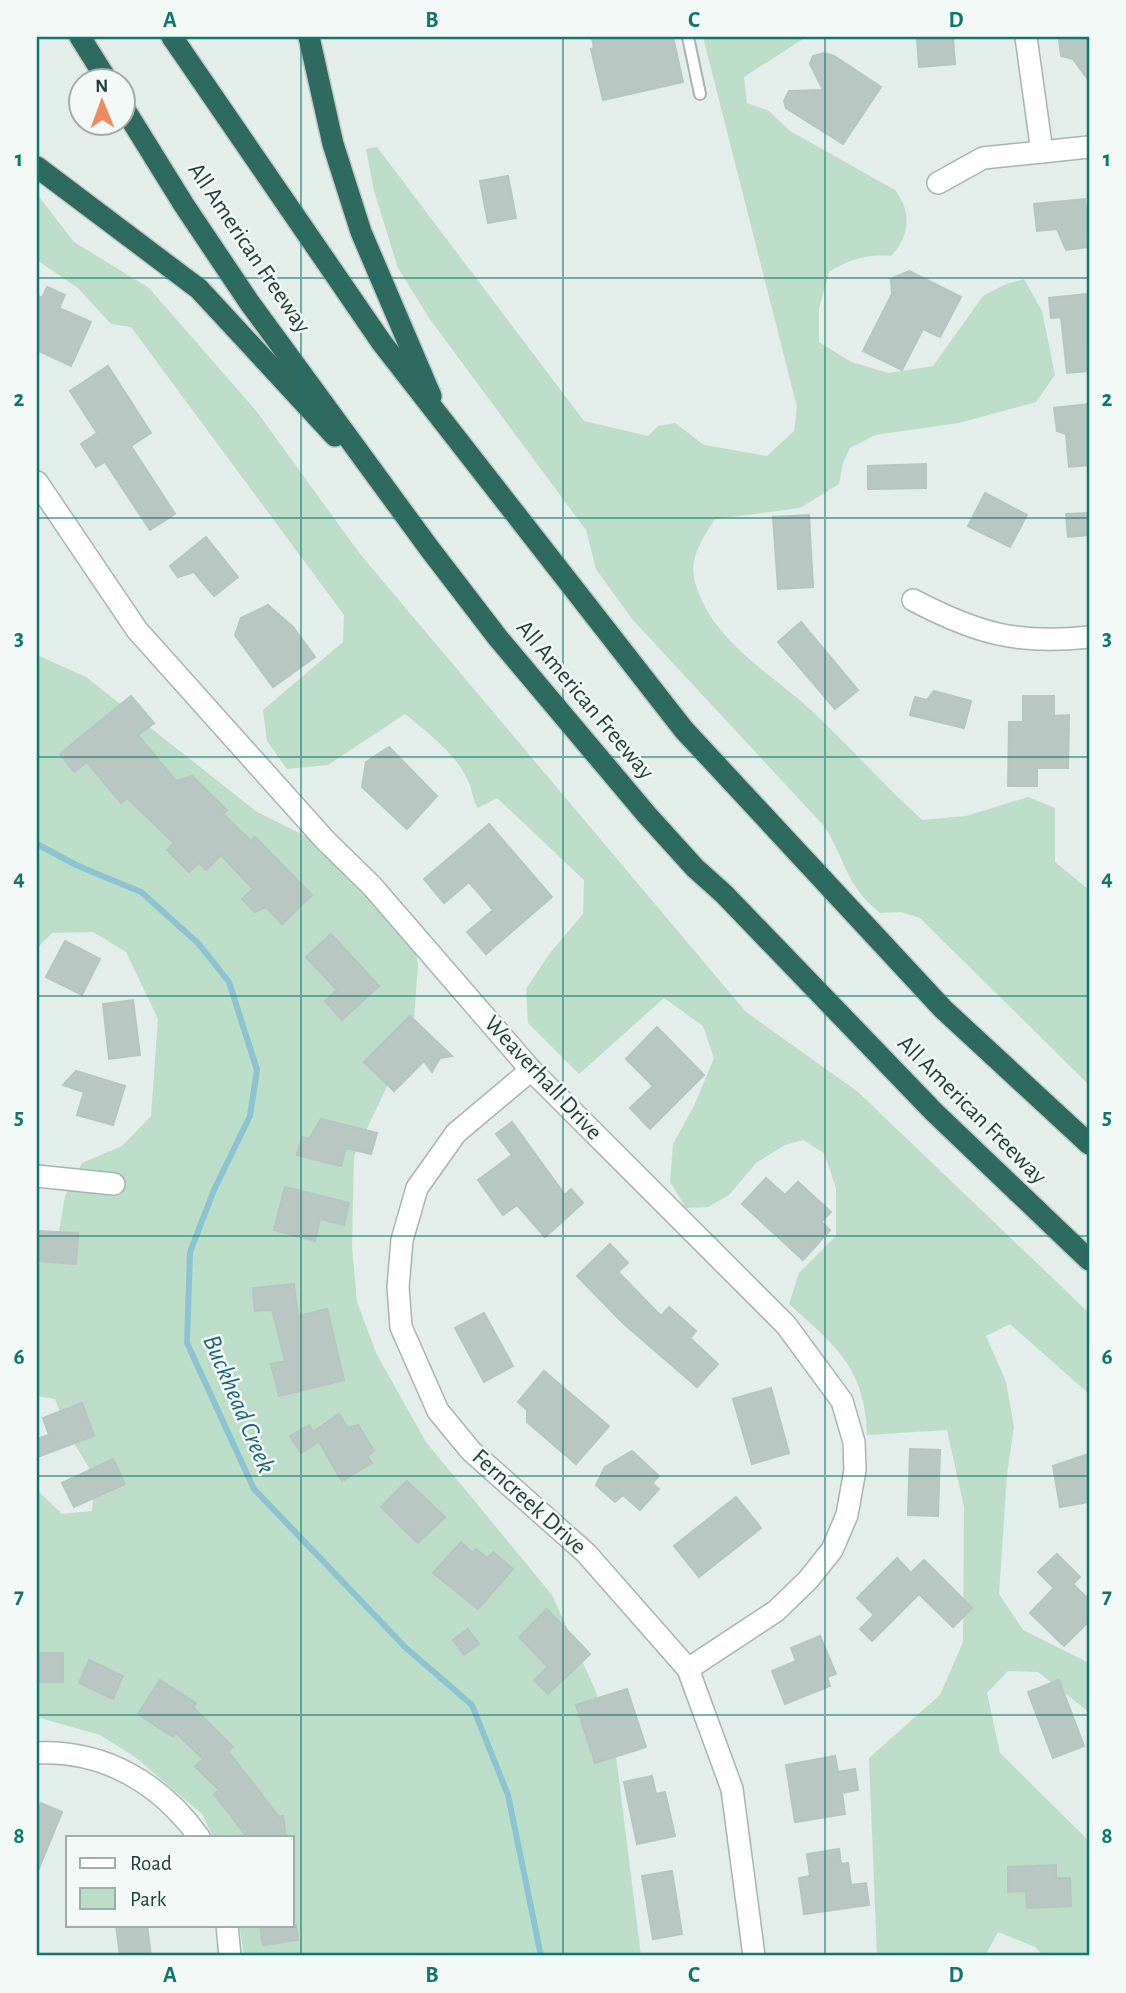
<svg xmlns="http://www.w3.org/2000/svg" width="1126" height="1993" viewBox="0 0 1126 1993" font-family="'Alegreya Sans',sans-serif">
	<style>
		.green { fill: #bcddc7 }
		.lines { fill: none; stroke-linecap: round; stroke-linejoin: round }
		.stream { stroke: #8cc2d1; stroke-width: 6 }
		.building { fill: #b8c7c2; stroke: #b5c6c0; stroke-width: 2 }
		.lane-casing { stroke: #a6b5b0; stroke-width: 14 }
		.street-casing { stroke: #a6b5b0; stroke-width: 24 }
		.highway-casing { stroke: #c1c9c7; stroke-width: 24 }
		.lane { stroke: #fff; stroke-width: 10 }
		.street { stroke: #fff; stroke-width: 21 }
		.highway { stroke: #2f6a61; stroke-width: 21 }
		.grid { fill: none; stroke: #0f766e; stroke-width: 2; stroke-opacity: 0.55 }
		.labels { text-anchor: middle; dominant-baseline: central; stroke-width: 5; stroke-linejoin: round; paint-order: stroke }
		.street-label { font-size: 24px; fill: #233e38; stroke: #f3f9f6 }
		.water-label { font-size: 26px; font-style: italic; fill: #1d6579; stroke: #f3f9f6 }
		.neatline { fill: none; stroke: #0f766e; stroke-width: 2.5 }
		.grid-label { font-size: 23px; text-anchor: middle; font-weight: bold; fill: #0f766e }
	</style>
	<rect width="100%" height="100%" fill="#e3ede9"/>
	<!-- green -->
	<g class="green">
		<path d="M703 37H806L744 77 747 103 769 111 790 131 895 190C912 212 910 236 891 256 868 254 849 259 829 272L819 308V342L851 362 889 373 933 366 983 296 1004 285 1024 279 1042 311 1055 375 1036 402 959 423 875 435 850 448 843 462 839 484 800 508 715 519C703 538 688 558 695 582 712 642 770 672 812 711 849 746 884 785 922 820L966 816 1028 797 1055 808V862L1089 890V1085L920 918 901 912 880 913C844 883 847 862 824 826L632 619 596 569 586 530 429 318 398 268 374 191 366 149 377 147 584 421 648 436 658 426 675 423 704 445 767 456 794 431 797 407Z"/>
		<path d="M37 194 74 242 149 288 257 412 360 554 746 1012 858 1092 1089 1313V1394L1010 1324 986 1336 1006 1382 1014 1427 1007 1474 999 1594 1023 1630 1089 1663V1712L1038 1672 1008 1671 987 1693 1000 1753 1089 1841V1956H1044L1035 1947 998 1932 985 1956H877L869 1758 940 1695 963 1642 964 1507 947 1430 867 1435C866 1369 835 1345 789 1304L799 1273 836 1236V1188L824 1153 803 1140 785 1145 756 1163 729 1195 708 1207 686 1208 670 1182 673 1144 694 1106 714 1058 703 1026 664 998 579 1074 528 1023 526 989 550 953 583 914 584 880 497 798 478 808C472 799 473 792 469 783 457 754 428 733 405 714L328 765 287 769 267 741 263 710 343 642 344 615 131 327 111 324 78 288 37 260Z"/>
		<path d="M37 655 86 677 257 812 356 861 414 938 418 965 413 1032 354 1156 352 1247 357 1302 377 1355 426 1442 552 1595 594 1687 615 1748 641 1956H244L239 1925H292V1837H213L202 1814 135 1757 100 1735 37 1717V1490L62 1514 92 1511 95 1478 67 1431 55 1399 37 1396V1254L56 1249 65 1196 82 1163 122 1146 151 1116 158 1019 126 952 93 932 52 933 37 948Z"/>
	</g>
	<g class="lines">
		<!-- stream -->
		<path class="stream" d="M37 844 76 865 141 892 198 943 229 982 257 1070 250 1116 214 1190 190 1252 187 1343 254 1489 406 1648 472 1705 508 1795 541 1956"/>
	</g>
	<!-- building -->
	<g class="building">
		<path d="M592 37H673L683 82 603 100 591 49 594 48Z"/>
		<path d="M917 37H953L955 64 919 67Z"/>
		<path d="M1089 37V81L1073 59 1061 56 1059 39Z"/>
		<path d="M824 53 834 56 881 87 843 144 786 108 784 101 789 91 823 90 810 64 813 56Z"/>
		<path d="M508 176 516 218 488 223 480 181Z"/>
		<path d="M1085 199 1089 247 1066 250 1057 229 1037 231 1034 204Z"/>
		<path d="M909 271 961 297 940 337 923 329 902 370 863 351 892 294 891 279Z"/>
		<path d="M47 287 65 295 59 308 91 322 71 366 37 350V295L42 298Z"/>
		<path d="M1086 294 1089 371 1067 373 1061 317 1051 318 1049 298Z"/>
		<path d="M108 366 151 433 131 446 175 514 150 530 105 462 96 467 81 444 97 433 70 391Z"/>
		<path d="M1089 404V465L1069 467 1066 434 1057 431 1054 408Z"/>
		<path d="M926 464V488L868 489V466Z"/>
		<path d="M985 493 1027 515 1010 547 968 526Z"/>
		<path d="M1089 513V535L1068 537 1066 514Z"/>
		<path d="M809 515 813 587 778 589 773 517Z"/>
		<path d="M206 537 238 577 214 596 194 572 178 577 170 566Z"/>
		<path d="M268 605 293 627 315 657 273 687 235 635 241 618Z"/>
		<path d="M801 622 858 690 835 709 778 642Z"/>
		<path d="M934 691 971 701 964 728 910 715 915 697 927 700Z"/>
		<path d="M131 696 154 723 138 735 176 781 192 776 227 810 223 814 251 841 255 837 312 895 282 924 266 907 255 912 242 899 253 889 221 855 206 870 199 863 189 872 167 850 174 843 127 798 121 803 87 762 74 772 60 754Z"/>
		<path d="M1023 696H1054V716L1069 715 1068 768H1037V786H1008L1009 722H1023Z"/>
		<path d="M389 747 437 796 407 829 362 787 366 762Z"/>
		<path d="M489 824 552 897 486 954 467 932 493 910 469 882 444 903 424 879Z"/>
		<path d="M331 934 379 986 342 1020 325 1001 337 990 306 957Z"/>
		<path d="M65 941 100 959 82 995 46 977Z"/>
		<path d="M133 1000 140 1055 109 1059 103 1004Z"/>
		<path d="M410 1016 452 1056 440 1058 432 1072 424 1061 394 1091 364 1062Z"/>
		<path d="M657 1027 704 1075 650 1129 630 1108 653 1086 626 1059Z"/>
		<path d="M76 1071 125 1086 113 1125 77 1115 84 1092 63 1085Z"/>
		<path d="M321 1119 377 1133 371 1154 346 1148 341 1166 297 1155 302 1137 309 1139Z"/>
		<path d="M512 1122 565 1195 571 1189 583 1203 545 1237 517 1205 503 1215 478 1180 512 1155 496 1134Z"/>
		<path d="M766 1178 785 1195 798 1182 831 1212 821 1222 830 1230 803 1260 742 1204Z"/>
		<path d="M285 1187 349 1203 344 1225 320 1219 315 1241 274 1230Z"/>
		<path d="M37 1231 78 1233 76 1264 37 1261Z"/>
		<path d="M610 1244 628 1263 618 1272 661 1316 669 1307 696 1331 690 1338 718 1364 697 1387 623 1323 577 1276Z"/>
		<path d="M294 1284 298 1316 327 1309 344 1380 279 1396 271 1364 285 1361 272 1310 255 1311 253 1288Z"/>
		<path d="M484 1313 513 1366 484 1382 455 1328Z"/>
		<path d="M544 1371 609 1426 576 1464 527 1422V1410L518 1402Z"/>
		<path d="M771 1388 789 1453 752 1464 733 1399Z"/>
		<path d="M82 1403 94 1436 37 1457V1439L49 1435 43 1418Z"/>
		<path d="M339 1414 348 1428 358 1425 374 1451 367 1456 372 1463 342 1481 319 1442 301 1453 290 1436 309 1425 313 1432Z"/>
		<path d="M910 1449 940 1450 938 1516 908 1515Z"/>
		<path d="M632 1451 659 1476 652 1483 659 1489 640 1510 623 1495 615 1502 596 1485 605 1467Z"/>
		<path d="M1089 1454V1502L1060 1507 1053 1466Z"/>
		<path d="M113 1459 125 1484 74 1507 62 1483Z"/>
		<path d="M407 1481 445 1517 418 1543 381 1507Z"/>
		<path d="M736 1497 761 1528 699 1577 674 1546Z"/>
		<path d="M461 1542 472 1553 476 1549 487 1558 493 1552 513 1569 478 1609 433 1573Z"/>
		<path d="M1057 1554 1080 1577 1073 1584 1089 1600V1621L1064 1646 1030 1613 1054 1588 1038 1572Z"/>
		<path d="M897 1558 911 1573 924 1560 972 1608 953 1627 919 1594 872 1641 860 1629 874 1615 857 1598Z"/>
		<path d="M547 1609 590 1654 548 1694 534 1680 548 1667 519 1637Z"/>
		<path d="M468 1629 479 1644 464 1655 453 1640Z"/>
		<path d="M820 1636 836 1674 827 1677 830 1686 785 1704 772 1671 796 1661 791 1648Z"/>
		<rect x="37" y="1653" width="26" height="29"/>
		<path d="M89 1660 123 1676 113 1699 79 1683Z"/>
		<path d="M160 1680 196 1703 193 1707 233 1747 228 1751 279 1817 283 1816 286 1837H247L214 1794 219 1790 195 1766 203 1759 176 1733 173 1737 138 1714Z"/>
		<path d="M1059 1680 1084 1746 1053 1758 1028 1692Z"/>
		<path d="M627 1689 646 1747 595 1763 576 1705Z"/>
		<path d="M835 1756 838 1772 855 1769 858 1790 842 1793 845 1814 795 1822 786 1765Z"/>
		<path d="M652 1776 656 1794 665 1792 675 1836 637 1844 624 1782Z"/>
		<path d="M41 1803 62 1812 37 1873V1814Z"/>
		<path d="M839 1849 841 1864 848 1863 851 1885 866 1883 869 1905 804 1914 799 1878 810 1876 807 1854Z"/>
		<path d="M1056 1865V1878H1070L1071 1906 1027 1908 1026 1891 1008 1892V1867Z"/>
		<path d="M672 1871 682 1934 653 1939 642 1876Z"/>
		<path d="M116 1925H147L151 1956H120Z"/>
		<path d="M260 1925H296L298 1940 263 1945Z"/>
	</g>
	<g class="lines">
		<!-- lane casing -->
		<g class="lane-casing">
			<path id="lane" d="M688 37 700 94"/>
		</g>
		<!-- street casing -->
		<g class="street-casing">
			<g id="street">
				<path d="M1026 37 1042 152"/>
				<path d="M938 183 983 158 1089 147"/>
				<path d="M37 482 137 630 325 840 372 886 531 1070 786 1325 842 1401 854 1442 855 1470 847 1515 832 1550 808 1580 776 1611 688 1669"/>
				<path d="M913 600C976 633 1017 645 1089 637"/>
				<path d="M531 1070 456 1133 417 1188 402 1240 398 1287 401 1327 438 1411 471 1451 586 1553 688 1669 732 1789 754 1956"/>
				<path d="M37 1176 114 1184"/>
				<path d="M37 1753C105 1750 161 1784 199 1837"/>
				<path d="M227 1925 230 1956"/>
			</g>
		</g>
		<!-- highway casing -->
		<g class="highway-casing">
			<g id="highway">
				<path d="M80 37 107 80"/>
				<path d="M172 37 382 343 684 730 943 1009 1089 1144"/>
				<path d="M309 37 333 144 361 232 431 396"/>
				<path d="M122 105 184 205 249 302 429 548 498 638 647 815 695 868 724 894 934 1112 1089 1260"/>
				<path d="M37 167 199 289 335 436"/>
			</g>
		</g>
		<!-- lane -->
		<use href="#lane" class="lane"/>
		<!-- street -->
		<use href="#street" class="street"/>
		<!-- highway -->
		<use href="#highway" class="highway"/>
	</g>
	<!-- grid -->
	<path class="grid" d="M301 37V1956M563 37V1956M825 37V1956M37 278H1089M37 518H1089M37 757H1089M37 996H1089M37 1236H1089M37 1476H1089M37 1715H1089"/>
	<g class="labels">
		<!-- street labels -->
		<g class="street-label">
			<text transform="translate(249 248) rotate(56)">All American Freeway</text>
			<text transform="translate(585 700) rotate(50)">All American Freeway</text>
			<text transform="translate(543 1078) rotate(47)">Weaverhall Drive</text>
			<text transform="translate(972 1110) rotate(45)">All American Freeway</text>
			<text transform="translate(529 1502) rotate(42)">Ferncreek Drive</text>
		</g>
		<!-- water labels -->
		<g class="water-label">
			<text transform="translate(239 1404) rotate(67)">Buckhead Creek</text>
		</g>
	</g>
	<!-- border -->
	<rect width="1126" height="1993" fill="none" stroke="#f3f9f6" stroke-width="77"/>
	<!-- legend -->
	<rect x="66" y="1836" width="228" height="91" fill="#f3f9f6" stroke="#a0aeaa" stroke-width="2"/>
	<rect x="80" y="1858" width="35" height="10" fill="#ffffff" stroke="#a0aeaa" stroke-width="2"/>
	<text x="130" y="1870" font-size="21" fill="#233e38">Road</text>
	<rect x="80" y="1888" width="35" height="21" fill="#bcddc7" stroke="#a0aeaa" stroke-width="2"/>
	<text x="130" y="1906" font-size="21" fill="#233e38">Park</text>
	<!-- north arrow -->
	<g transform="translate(102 102) rotate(359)"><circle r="33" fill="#f3f9f6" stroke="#a0aeaa" stroke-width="2"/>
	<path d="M0-5L12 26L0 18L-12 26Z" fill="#f0895d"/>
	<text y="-10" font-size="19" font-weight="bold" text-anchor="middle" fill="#233e38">N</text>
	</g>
	<rect x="38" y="38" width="1050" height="1916" class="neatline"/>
	<g class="grid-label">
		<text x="170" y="27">A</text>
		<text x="432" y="27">B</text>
		<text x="694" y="27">C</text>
		<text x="956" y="27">D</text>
		<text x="19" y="166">1</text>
		<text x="1107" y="166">1</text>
		<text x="19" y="406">2</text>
		<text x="1107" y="406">2</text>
		<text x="19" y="645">3</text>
		<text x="1107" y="645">3</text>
		<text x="19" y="885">4</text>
		<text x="1107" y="885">4</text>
		<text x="19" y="1124">5</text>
		<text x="1107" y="1124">5</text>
		<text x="19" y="1364">6</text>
		<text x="1107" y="1364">6</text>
		<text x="19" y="1603">7</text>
		<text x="1107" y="1603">7</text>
		<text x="19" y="1843">8</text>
		<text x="1107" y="1843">8</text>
		<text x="170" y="1982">A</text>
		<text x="432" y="1982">B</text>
		<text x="694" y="1982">C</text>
		<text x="956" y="1982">D</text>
	</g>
</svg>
